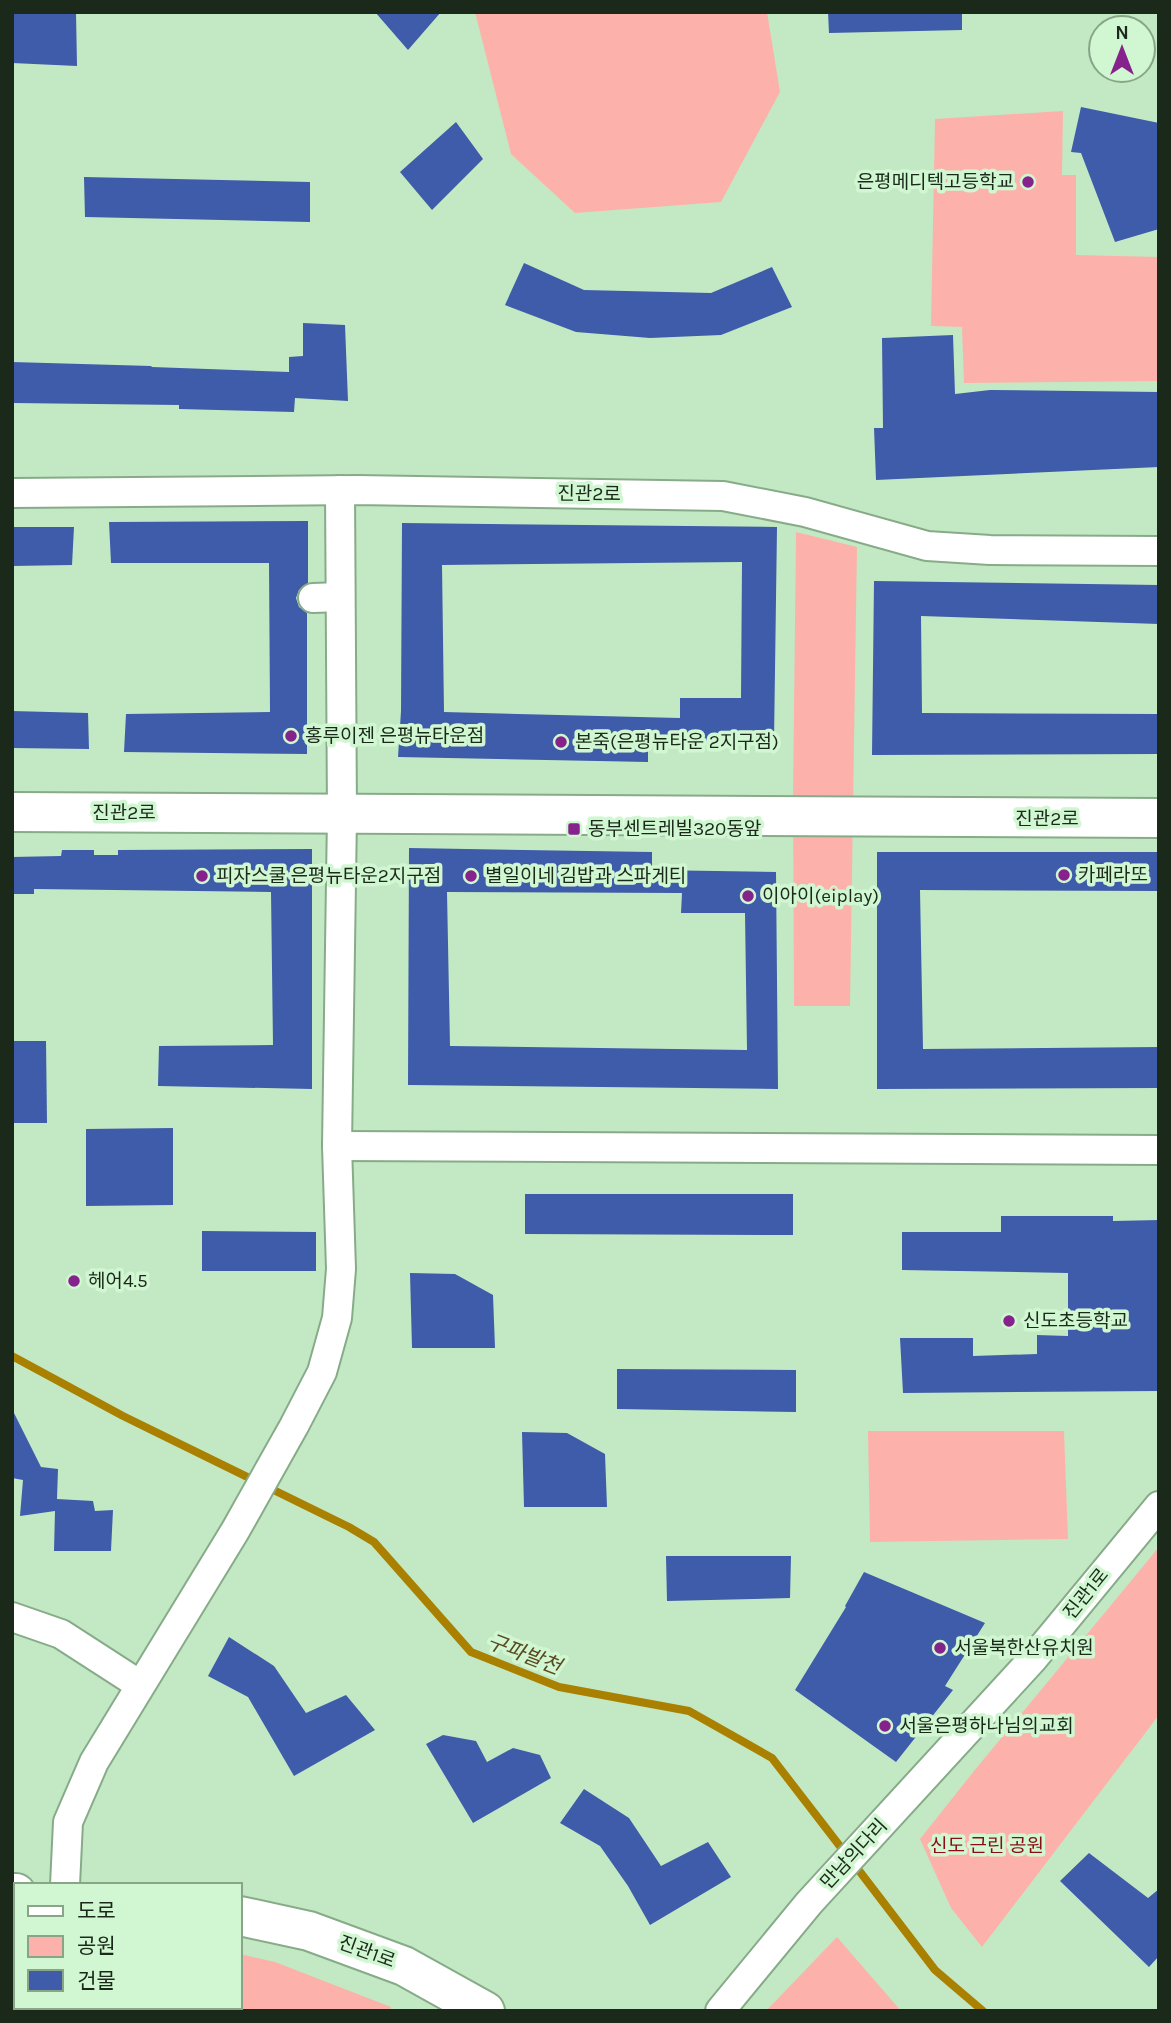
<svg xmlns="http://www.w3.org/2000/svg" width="1171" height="2023" viewBox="0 0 1171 2023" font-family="Karla,'Noto Sans KR',sans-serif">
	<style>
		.green { fill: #fcb2aa }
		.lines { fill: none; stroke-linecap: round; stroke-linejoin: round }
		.stream { stroke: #aa8000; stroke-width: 8 }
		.building { fill: #3e5ca9; fill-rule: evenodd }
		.street-casing { stroke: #87ab88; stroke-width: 32 }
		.secondary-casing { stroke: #87ab88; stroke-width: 42 }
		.street { stroke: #fff; stroke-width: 28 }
		.secondary { stroke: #fff; stroke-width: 38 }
		.poi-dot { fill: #85228b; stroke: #d0f7d1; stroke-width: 2.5 }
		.labels { text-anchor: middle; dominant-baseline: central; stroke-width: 7; stroke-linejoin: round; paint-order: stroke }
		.poi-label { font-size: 19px; fill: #1b291b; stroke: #d0f7d1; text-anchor: start }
		.street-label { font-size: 19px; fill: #1b291b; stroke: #d0f7d1 }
		.park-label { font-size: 19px; fill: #8c0c15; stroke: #d0f7d1 }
		.water-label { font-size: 21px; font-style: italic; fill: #5b4920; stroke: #d0f7d1 }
	</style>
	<rect width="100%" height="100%" fill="#c3e9c4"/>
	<!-- green -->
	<g class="green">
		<path d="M475 12H767L780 92 721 202 575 213 511 154Z"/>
		<path d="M1063 111 1062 175H1076V255L1159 257V381L964 383 962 327 931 326 935 119Z"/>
		<path d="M796 532 857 547 850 1006H794L793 795Z"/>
		<path d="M868 1431H1064L1068 1539 870 1542Z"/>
		<path d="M1159 1547V1715L982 1947 951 1908 920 1839 974 1771Z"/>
		<path d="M837 1937 901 2011H766Z"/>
		<path d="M240 1954 275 1962 391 2007 390 2011H12V1961L16 1955V2007H240Z"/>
	</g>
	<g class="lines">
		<!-- stream -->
		<g class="stream">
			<path d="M12 1356 123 1416 349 1527 374 1542 471 1652 559 1687 689 1711 772 1758 846 1854"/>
			<path d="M854 1864 935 1970 983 2011"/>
		</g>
	</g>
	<!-- building -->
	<g class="building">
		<path d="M12 12H76L77 66 12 63Z"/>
		<path d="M375 12H441L408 50Z"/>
		<path d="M828 12H962V30L829 33Z"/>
		<path d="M1081 107 1159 123V229L1115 242 1081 153 1071 152Z"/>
		<path d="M456 122 483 159 432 210 400 172Z"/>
		<path d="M84 177 310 182V222L85 217Z"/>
		<path d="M524 263 584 290 711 293 772 267 792 307 721 335 650 338 576 332 505 305Z"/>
		<path d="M303 323 345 325 348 401 295 398 294 412 179 409V405L12 403V362L151 366 152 367 289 372V357L303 356Z"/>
		<path d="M953 335 955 394 990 390 1159 392V467L876 480 874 428H883L882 338Z"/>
		<path d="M308 521V583L299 590 296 598 299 607 307 613V754L124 752 126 714 270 712 269 563H111L109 522Z"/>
		<path d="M402 523 777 527 774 741H648V762L398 757 401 711ZM742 562 741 698H680V718L444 712 442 565Z"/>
		<path d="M12 527H74L72 565 12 566Z"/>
		<path d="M874 581 1159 585V624L921 616 922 713 1159 714V754L872 755Z"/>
		<path d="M12 711 88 713 89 749 12 748Z"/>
		<path d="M409 848 652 852V870L776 872 778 1089 408 1085ZM447 892 682 893 681 913H745L747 1050 450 1046Z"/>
		<path d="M312 849V1089L158 1086 159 1046 273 1045 271 892 34 889V894H12V857L61 856 62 850H94V855H118V850Z"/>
		<path d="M877 852H1159V891L920 890 923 1049 1159 1047V1088L877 1089Z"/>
		<path d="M12 1041H46L47 1123H12Z"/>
		<path d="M173 1128V1205L86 1206V1129Z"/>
		<path d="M525 1194H793V1235L525 1234Z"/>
		<path d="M1001 1216H1113V1221L1159 1220V1391L903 1393 900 1338H973V1356L1037 1354V1335L1068 1336V1273L902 1270V1232H1001Z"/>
		<path d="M202 1231 316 1232V1271H202Z"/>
		<path d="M410 1273 455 1274 493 1295 495 1348H412Z"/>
		<path d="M617 1369 796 1370V1412L617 1409Z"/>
		<path d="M12 1409 41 1467 58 1469 57 1499 93 1501 95 1511 113 1510 111 1551H54L55 1511 20 1516 23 1480 12 1478Z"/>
		<path d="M522 1432 567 1433 605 1454 607 1507H524Z"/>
		<path d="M666 1556H791L790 1598 667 1601Z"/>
		<path d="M864 1572 985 1623 945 1686 953 1690 896 1762 795 1690 846 1607 845 1606Z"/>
		<path d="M229 1637 274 1666 306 1713 346 1695 375 1730 294 1776 248 1697 208 1676Z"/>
		<path d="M443 1735 476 1741 487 1762 513 1748 540 1755 551 1778 473 1823 426 1744Z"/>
		<path d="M584 1789 629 1818 661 1866 708 1842 731 1877 650 1925 628 1886 600 1846 560 1823Z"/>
		<path d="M1089 1853 1148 1898 1159 1889V1956L1149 1967 1060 1881Z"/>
	</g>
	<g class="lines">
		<!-- street casing -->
		<g class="street-casing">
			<g id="street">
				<path d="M12 493 357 490 723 496 805 512 927 546 990 550 1159 551"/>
				<path d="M313 598 340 597"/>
				<path d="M337 1146 1159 1150"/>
				<path d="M12 1617 61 1634 140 1685"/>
				<path d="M65 1885 68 1822 94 1762 235 1531 294 1426 322 1372 337 1318 341 1269 337 1146 342 815 340 490"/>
				<path d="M720 2011 809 1903 1032 1660 1159 1506"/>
			</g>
		</g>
		<!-- secondary casing -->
		<g class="secondary-casing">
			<g id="secondary">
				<path d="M12 812 1159 818"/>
				<path d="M12 1893H16"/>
				<path d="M240 1916 309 1931 404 1966 485 2011"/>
			</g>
		</g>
		<!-- street -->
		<use href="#street" class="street"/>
		<!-- secondary -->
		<use href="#secondary" class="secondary"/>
	</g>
	<!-- markers -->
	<g class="poi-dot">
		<circle cx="1028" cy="182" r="7"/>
		<circle cx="291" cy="736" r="7"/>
		<circle cx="561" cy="742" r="7"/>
		<rect x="567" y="822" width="14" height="14" rx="3.5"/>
		<circle cx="1064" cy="875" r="7"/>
		<circle cx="202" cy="876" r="7"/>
		<circle cx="471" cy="876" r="7"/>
		<circle cx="748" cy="896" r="7"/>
		<circle cx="74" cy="1281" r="7"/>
		<circle cx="1009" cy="1321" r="7"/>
		<circle cx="940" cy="1648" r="7"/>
		<circle cx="885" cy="1726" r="7"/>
	</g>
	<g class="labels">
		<!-- poi labels -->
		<g class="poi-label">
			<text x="1014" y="182" text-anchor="end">은평메디텍고등학교</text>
			<text x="305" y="736">홍루이젠 은평뉴타운점</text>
			<text x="575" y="742">본죽(은평뉴타운 2지구점)</text>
			<text x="588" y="829">동부센트레빌320동앞</text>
			<text x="1078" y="875">카페라또</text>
			<text x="216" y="876">피자스쿨 은평뉴타운2지구점</text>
			<text x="485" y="876">별일이네 김밥과 스파게티</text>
			<text x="762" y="896">이아이(eiplay)</text>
			<text x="88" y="1281">헤어4.5</text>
			<text x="1023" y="1321">신도초등학교</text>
			<text x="954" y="1648">서울북한산유치원</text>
			<text x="899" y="1726">서울은평하나님의교회</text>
		</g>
		<!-- street labels -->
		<g class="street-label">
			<text transform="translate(589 494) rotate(1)">진관2로</text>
			<text x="124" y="813">진관2로</text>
			<text x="1047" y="819">진관2로</text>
			<text transform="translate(1086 1594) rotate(-51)">진관1로</text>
			<text transform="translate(854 1854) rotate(-47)">만남의다리</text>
			<text transform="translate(367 1952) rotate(20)">진관1로</text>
		</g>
		<!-- park labels -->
		<g class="park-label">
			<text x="987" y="1846">신도 근린 공원</text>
		</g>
		<!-- water labels -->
		<g class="water-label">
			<text transform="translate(524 1654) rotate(21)">구파발천</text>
		</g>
	</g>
	<!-- border -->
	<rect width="1171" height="2023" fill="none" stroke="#1b291b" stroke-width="28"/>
	<!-- legend -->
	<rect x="14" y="1883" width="228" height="126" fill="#d0f7d1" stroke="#88a588" stroke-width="2"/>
	<rect x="28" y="1906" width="35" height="10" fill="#ffffff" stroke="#88a588" stroke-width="2"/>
	<text x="77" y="1918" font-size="21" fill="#1b291b">도로</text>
	<rect x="28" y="1936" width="35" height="21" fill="#fcb2aa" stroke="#88a588" stroke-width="2"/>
	<text x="77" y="1953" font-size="21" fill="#1b291b">공원</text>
	<rect x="28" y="1970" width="35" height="21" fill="#3e5ca9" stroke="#88a588" stroke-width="2"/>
	<text x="77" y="1988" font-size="21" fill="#1b291b">건물</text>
	<!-- north arrow -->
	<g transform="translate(1122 49)"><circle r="33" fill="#d0f7d1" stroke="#88a588" stroke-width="2"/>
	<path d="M0-5L12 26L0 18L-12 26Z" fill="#85228b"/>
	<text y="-10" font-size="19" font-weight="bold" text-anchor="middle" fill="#1b291b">N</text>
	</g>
</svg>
